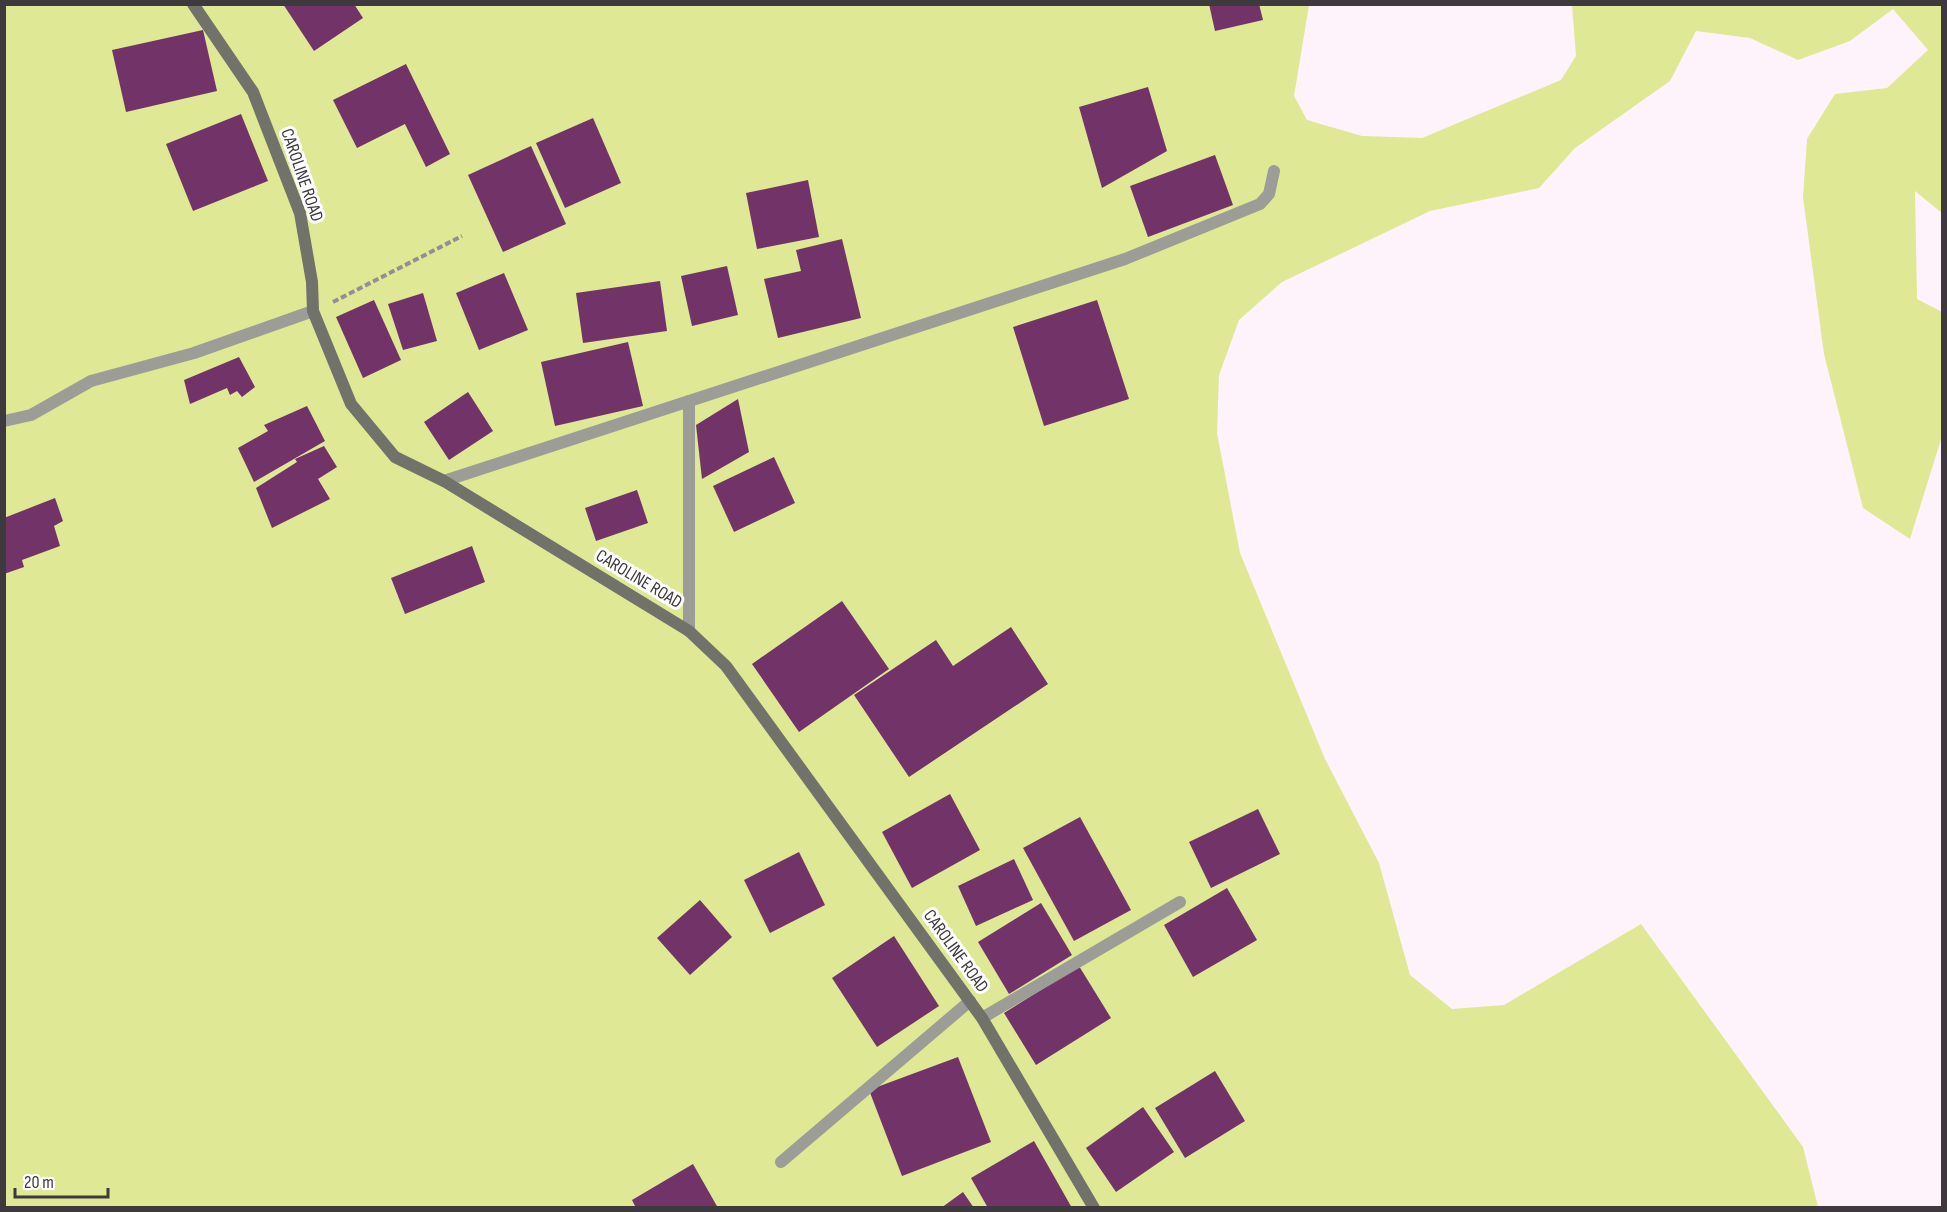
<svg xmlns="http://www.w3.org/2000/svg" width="1947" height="1212" viewBox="0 0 1947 1212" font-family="'Sofia Sans Condensed',sans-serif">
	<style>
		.green { fill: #dfe894 }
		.building { fill: #713368 }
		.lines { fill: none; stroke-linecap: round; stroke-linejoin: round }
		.path { stroke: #948d92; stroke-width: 4; stroke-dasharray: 6 3; stroke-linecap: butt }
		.lane { stroke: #9c9d97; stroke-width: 12 }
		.street { stroke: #9c9d97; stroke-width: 12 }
		.secondary { stroke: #71726a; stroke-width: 12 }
		.labels { text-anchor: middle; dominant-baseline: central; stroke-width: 6; stroke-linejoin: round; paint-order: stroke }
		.street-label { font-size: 18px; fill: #3d393c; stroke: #fff }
	</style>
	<rect width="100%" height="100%" fill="#fef2fb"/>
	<!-- green -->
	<path class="green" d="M5 5H1309L1294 96 1307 120 1362 136 1422 138 1561 80 1576 56 1572 5H1942V213L1915 191 1917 299 1942 312V436L1910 539 1863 508 1824 354 1803 197 1807 139 1835 94 1887 88 1928 50 1893 9 1850 41 1798 60 1750 38 1696 31 1670 81 1575 148 1539 188 1430 211 1282 282 1239 320 1219 375 1217 433 1240 553 1325 759 1379 863 1410 975 1452 1009 1504 1005 1641 924 1803 1147 1818 1207 5 1208Z"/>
	<!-- building -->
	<g class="building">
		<path d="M283 4H354L363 18 314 51Z"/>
		<path d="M1209 4H1259L1263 20 1215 31Z"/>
		<path d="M203 30 217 91 126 112 112 50Z"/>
		<path d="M406 64 450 154 426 167 405 124 357 148 333 100Z"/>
		<path d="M1148 87 1167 151 1102 188 1079 107Z"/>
		<path d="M241 114 268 181 193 211 166 144Z"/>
		<path d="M593 118 621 183 565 208 536 143Z"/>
		<path d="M531 146 566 224 503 252 468 175Z"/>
		<path d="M1215 155 1233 205 1148 237 1130 186Z"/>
		<path d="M808 180 819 237 757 249 746 193Z"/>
		<path d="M842 239 861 318 778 338 764 279 801 271 796 250Z"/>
		<path d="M727 266 738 315 692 326 681 276Z"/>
		<path d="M504 273 528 330 479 350 456 293Z"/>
		<path d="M660 281 667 331 583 343 576 293Z"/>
		<path d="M423 293 437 341 403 350 388 304Z"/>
		<path d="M374 300 401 360 363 378 336 317Z"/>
		<path d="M1097 300 1129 399 1044 426 1013 327Z"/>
		<path d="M628 342 643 406 555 426 541 362Z"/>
		<path d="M239 357 255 387 242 397 237 391 230 395 227 388 190 404 184 380Z"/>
		<path d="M468 392 493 431 449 460 424 422Z"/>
		<path d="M738 399 749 452 702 479 696 425Z"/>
		<path d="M307 406 325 441 254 482 238 448 268 431 264 425Z"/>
		<path d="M324 446 337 467 318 479 330 499 272 528 256 488 297 462 295 459Z"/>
		<path d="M774 457 795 503 734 532 713 486Z"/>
		<path d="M637 490 648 523 596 541 585 508Z"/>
		<path d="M55 498 63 521 54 526 60 546 22 560 24 567 4 574V518Z"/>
		<path d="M472 546 485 582 405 614 391 578Z"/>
		<path d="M842 601 889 669 799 732 752 664Z"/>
		<path d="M1011 627 1048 684 909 777 854 695 936 640 953 666Z"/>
		<path d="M950 794 980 850 912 888 882 832Z"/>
		<path d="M1258 809 1280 854 1211 888 1189 842Z"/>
		<path d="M1080 817 1131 910 1074 941 1023 848Z"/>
		<path d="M799 852 825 905 770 933 744 880Z"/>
		<path d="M1014 859 1033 900 976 926 958 886Z"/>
		<path d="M1227 888 1257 940 1193 977 1164 925Z"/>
		<path d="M700 900 732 937 690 975 657 938Z"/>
		<path d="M1041 903 1072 955 1009 994 978 942Z"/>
		<path d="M894 936 939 1006 877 1047 832 978Z"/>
		<path d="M1079 966 1111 1018 1036 1065 1004 1013Z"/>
		<path d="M958 1057 991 1142 902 1176 869 1090Z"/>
		<path d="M1215 1071 1245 1121 1185 1158 1155 1108Z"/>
		<path d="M1143 1107 1174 1152 1116 1192 1086 1148Z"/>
		<path d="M1034 1141 1072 1208H988L971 1178Z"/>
		<path d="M693 1164 718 1208H636L632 1200Z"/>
		<path d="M963 1192 974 1208H941Z"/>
	</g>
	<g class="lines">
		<!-- path -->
		<path class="path" d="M333 302 462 236"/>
		<!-- lane -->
		<g class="lane">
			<path d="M982 1018 1180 902"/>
			<path d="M781 1162 970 1001"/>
		</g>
		<!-- street -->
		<g class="street">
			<path d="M689 401V631"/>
			<path d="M4 421 31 415 91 381 194 353 313 311"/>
			<path d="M444 481 1125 259 1260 204 1269 194 1274 171"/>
		</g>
		<!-- secondary -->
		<path class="secondary" d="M193 4 253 92 300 213 312 282 313 311 351 404 395 457 444 481 689 631 726 666 982 1018 1094 1208"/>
	</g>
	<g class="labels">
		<!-- street labels -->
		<g class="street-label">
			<text transform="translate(302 175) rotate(71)">CAROLINE ROAD</text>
			<text transform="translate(639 579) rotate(31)">CAROLINE ROAD</text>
			<text transform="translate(956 951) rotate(54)">CAROLINE ROAD</text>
		</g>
	</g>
	<!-- border -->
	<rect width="1947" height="1212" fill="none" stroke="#3d393c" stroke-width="12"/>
	<!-- scale -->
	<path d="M15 1188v9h93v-9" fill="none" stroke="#3d393c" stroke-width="3"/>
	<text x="24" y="1188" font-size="18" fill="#3d393c" stroke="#ffffff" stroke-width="4.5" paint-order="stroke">20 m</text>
</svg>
